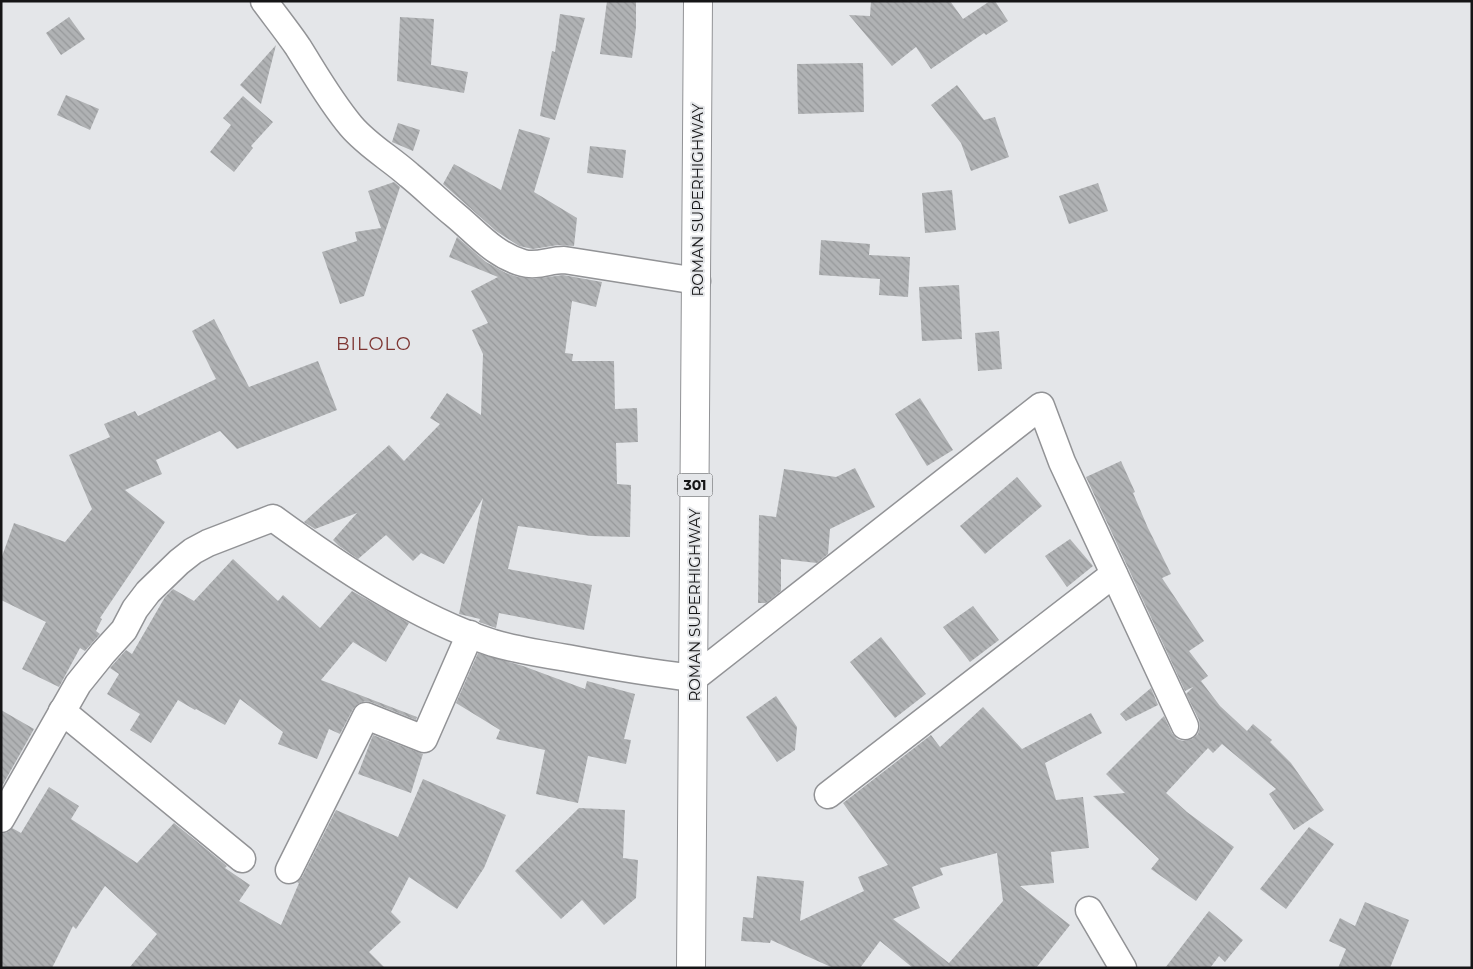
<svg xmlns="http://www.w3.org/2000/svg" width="1473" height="969" viewBox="0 0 1473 969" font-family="Montserrat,sans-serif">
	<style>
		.building { fill: url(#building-back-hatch); fill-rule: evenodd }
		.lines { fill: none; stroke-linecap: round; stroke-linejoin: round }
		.minor-casing { stroke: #929396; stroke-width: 29 }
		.primary-casing { stroke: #929396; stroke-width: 30 }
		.minor { stroke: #fff; stroke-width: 26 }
		.primary { stroke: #fff; stroke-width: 28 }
		.labels { text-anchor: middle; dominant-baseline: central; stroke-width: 4; stroke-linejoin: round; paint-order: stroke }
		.shield { fill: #e4e6e9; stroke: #535455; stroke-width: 1 }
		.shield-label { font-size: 14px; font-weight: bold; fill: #151516 }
		.street-label { font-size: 15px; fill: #151516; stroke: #e4e6e9 }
		.quarter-label { font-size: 18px; letter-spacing: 1px; fill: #7d3532; stroke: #e4e6e9 }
	</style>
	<defs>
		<pattern id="building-back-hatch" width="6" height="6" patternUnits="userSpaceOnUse" patternTransform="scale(1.25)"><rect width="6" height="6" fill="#b0b2b4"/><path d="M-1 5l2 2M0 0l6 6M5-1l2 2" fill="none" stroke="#96989a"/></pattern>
	</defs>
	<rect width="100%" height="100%" fill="#e4e6e9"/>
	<!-- building -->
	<g class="building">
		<path d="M607 1H636V27L632 58 600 54Z"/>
		<path d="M871 1H950L963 19 990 1H995L1008 21 986 35 984 33 931 69 916 47 892 66 849 15 870 16Z"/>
		<path d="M560 14 585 18 555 120 540 116 552 51 555 52Z"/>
		<path d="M69 17 85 39 61 55 46 33Z"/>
		<path d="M400 17 434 19 431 65 468 72 464 93 397 81Z"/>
		<path d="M276 45 261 104 240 85Z"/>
		<path d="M863 63 864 112 798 114 797 64Z"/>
		<path d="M957 85 984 120 995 117 1009 157 971 171 961 143 931 105Z"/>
		<path d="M66 95 99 109 90 130 57 115Z"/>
		<path d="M243 96 273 122 251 146 253 148 234 172 210 152 231 125 223 118Z"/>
		<path d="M398 123 420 130 413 151 392 142Z"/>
		<path d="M519 129 550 138 534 192 577 218 574 246 558 245 533 249 519 246 496 231 443 184 454 164 501 190Z"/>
		<path d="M590 146 626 150 623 178 587 173Z"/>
		<path d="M394 182 400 187 364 296 340 304 322 252 357 241 355 232 381 228 368 191Z"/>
		<path d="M1098 183 1108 211 1069 224 1059 196Z"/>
		<path d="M952 190 956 230 925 233 922 193Z"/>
		<path d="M457 237 486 262 506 273 518 277 534 279 563 275 602 282 596 307 572 301 565 353 573 354 572 361H614L615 409 637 408 638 442 616 443 617 484 631 485 630 537 591 536 518 526 508 569 592 585 584 630 499 613 496 628 479 622 480 619 459 614 483 498 444 564 421 553 413 561 386 535 358 559 339 546 333 540 357 513 315 529 304 522 389 445 404 461 440 424 430 418 447 393 481 415 483 354 472 330 488 323 471 291 498 277 449 257Z"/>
		<path d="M821 240 870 244 869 255 910 257 908 297 879 295 880 279 819 275Z"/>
		<path d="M959 285 962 339 922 341 919 287Z"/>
		<path d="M214 319 249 387 318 361 337 410 237 449 220 431 156 460 162 474 125 490 165 522 100 618 102 619 96 631 100 634 85 651 80 648 59 687 22 669 46 622 1 600V559L14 523 65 542 92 509 69 455 110 437 104 424 135 411 138 416 216 379 192 331Z"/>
		<path d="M999 331 1002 369 978 371 975 333Z"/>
		<path d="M920 398 953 450 927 466 895 414Z"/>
		<path d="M1121 461 1135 492 1133 493 1148 528 1171 574 1162 578 1204 641 1189 651 1208 676 1201 681 1220 706 1247 731 1253 724 1272 740 1270 742 1291 763 1324 810 1294 830 1269 794 1276 789 1222 744 1213 753 1208 748 1166 793 1187 812 1234 847 1196 901 1151 869 1159 859 1093 796 1125 793 1106 774 1164 716 1172 733 1177 739 1183 741 1192 739 1198 734 1200 727 1199 720 1186 694 1193 687 1185 691 1086 477Z"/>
		<path d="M855 468 875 507 830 529 828 554 817 563 781 559V591L766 603H758L759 515 776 517 784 469 836 477Z"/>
		<path d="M1017 477 1042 506 985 554 960 526Z"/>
		<path d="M1070 539 1093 566 1067 587 1045 556Z"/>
		<path d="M233 559 278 601 283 595 320 628 352 591 409 623 386 662 353 642 321 680 417 717 416 720 371 702 365 701 358 704 353 709 340 734 329 729 317 759 278 744 283 732 240 699 225 725 196 709 195 710 178 700 151 743 130 730 140 714 107 694 119 674 110 668 126 650 132 654 165 597 173 589 194 601Z"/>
		<path d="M973 606 999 640 970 662 943 627Z"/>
		<path d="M881 637 926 694 895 718 850 662Z"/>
		<path d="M478 653 523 666 585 689 587 681 635 694 624 739 631 740 626 764 588 756 578 803 536 794 545 750 496 739 500 730 456 703Z"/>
		<path d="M1151 688 1158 705 1126 721 1120 714Z"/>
		<path d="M776 696 797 727 795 750 777 762 746 717Z"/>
		<path d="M983 707 1022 749 1091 713 1102 733 1045 763 1056 800 1083 797 1089 848 1051 852 1054 883 1020 886 1070 925 1036 968H913L880 941 860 968 831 967 771 940 770 943 741 941 743 917 753 918 757 876 804 881 800 921 864 891 858 877 888 865 843 803 931 735 940 747ZM997 853 1003 901 949 963 893 919 920 908 912 887 943 875 940 868Z"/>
		<path d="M1 710 34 729 1 788Z"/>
		<path d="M373 735 423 754 411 793 358 774Z"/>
		<path d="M423 779 506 815 484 868 457 909 409 877 391 912 401 922 369 952 385 968H129L157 934 105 886 76 929 73 926 52 968H1V834L8 832 12 828 21 833 49 787 79 806 71 819 137 863 174 823 227 866 225 868 250 885 239 901 281 925 299 883 297 882 302 877 336 810 398 837Z"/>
		<path d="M579 808 625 810 623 858 638 860 636 898 604 925 582 900 561 919 515 871Z"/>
		<path d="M1309 827 1334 844 1286 909 1260 889Z"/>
		<path d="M1365 902 1409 920 1390 968H1338L1346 949 1329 941 1340 918 1355 926Z"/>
		<path d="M1209 911 1243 940 1225 962 1219 956 1210 968H1165Z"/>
	</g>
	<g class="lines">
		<!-- minor casing -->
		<g class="minor-casing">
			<g id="minor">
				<path d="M264 1C275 16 287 31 298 47 315 74 330 101 351 126 368 146 390 158 409 175 425 188 439 202 455 215 477 233 494 255 523 263 537 267 549 260 564 260L697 281"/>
				<path d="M62 711 242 859"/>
				<path d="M828 795 1114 574"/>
				<path d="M1 819 78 684 103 653 124 630 135 609 148 592 179 562 193 551 208 543 273 518C339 566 415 618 493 643 517 650 542 654 567 658 609 666 651 673 694 678L1041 406 1062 462 1185 726"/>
				<path d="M289 870 366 716 424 739 470 634"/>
				<path d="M1089 910 1123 968"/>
			</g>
		</g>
		<!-- primary casing -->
		<g class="primary-casing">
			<path id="primary" d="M691 968 698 1"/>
		</g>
		<!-- minor -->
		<use href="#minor" class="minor"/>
		<!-- primary -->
		<use href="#primary" class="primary"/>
	</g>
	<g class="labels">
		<!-- shield labels -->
		<rect class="shield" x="677.5" y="473.5" width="35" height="23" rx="4"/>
		<g class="shield-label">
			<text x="695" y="485">301</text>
		</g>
		<!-- street labels -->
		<g class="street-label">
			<text transform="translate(697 200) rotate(-90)">ROMAN SUPERHIGHWAY</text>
			<text transform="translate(694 605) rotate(-90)">ROMAN SUPERHIGHWAY</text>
		</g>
		<!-- quarter labels -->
		<g class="quarter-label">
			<text x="374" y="344">BILOLO</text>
		</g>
	</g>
	<!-- border -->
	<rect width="1473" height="969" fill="none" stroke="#151516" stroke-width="5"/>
</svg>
